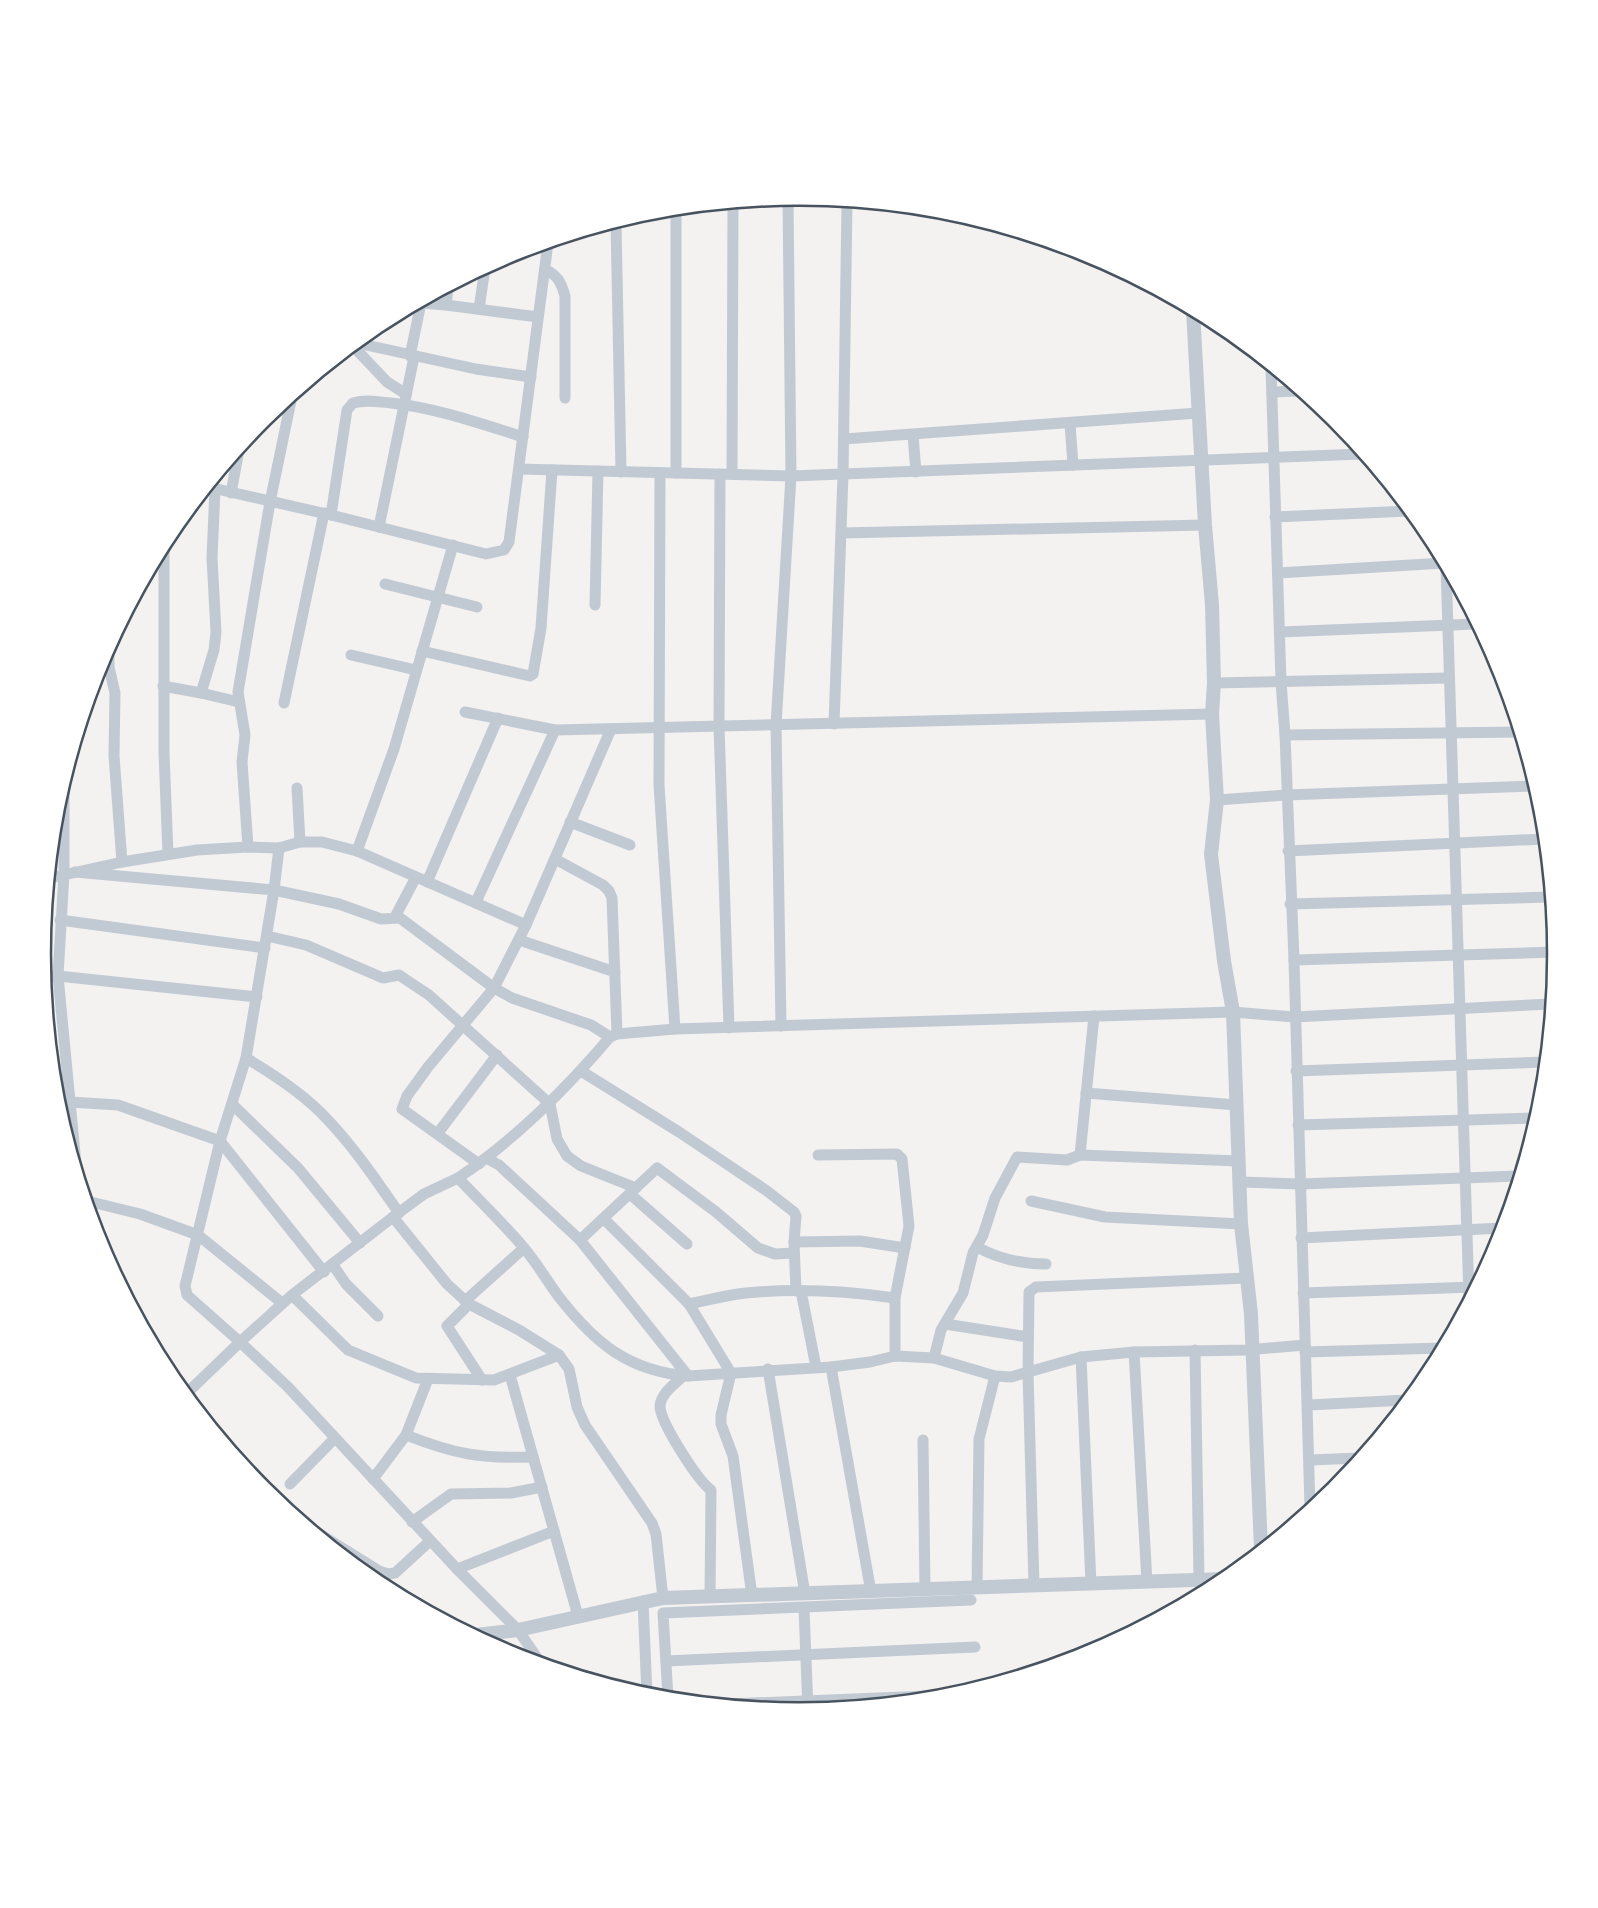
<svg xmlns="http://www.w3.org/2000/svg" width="1598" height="1908" viewBox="0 0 1598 1908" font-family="'Nunito Sans',sans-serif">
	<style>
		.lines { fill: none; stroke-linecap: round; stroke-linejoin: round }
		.minor { stroke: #c1cad3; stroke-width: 11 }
		.tertiary { stroke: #c1cad3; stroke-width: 14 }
		.rim { fill: none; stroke: #485360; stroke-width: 2.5 }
	</style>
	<rect width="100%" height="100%" fill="#f4f1f1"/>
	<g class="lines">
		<!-- minor -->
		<g class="minor">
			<path d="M676 210V473"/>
			<path d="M616 223 621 472"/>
			<path d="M545 269C558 276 561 282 565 296V398"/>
			<path d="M420 303 446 305 448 288"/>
			<path d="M446 305 538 317"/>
			<path d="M479 309 485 268"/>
			<path d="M357 343 476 369 531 377"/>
			<path d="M353 346 387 382 406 394"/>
			<path d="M410 356 421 303"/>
			<path d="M1271 368 1281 682 1285 735 1294 960 1310 1508"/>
			<path d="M1272 392 1300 391"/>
			<path d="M1070 424 1073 465"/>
			<path d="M913 435 916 472"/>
			<path d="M844 439 1198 413"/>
			<path d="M519 469 791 476 1362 454"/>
			<path d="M660 473 659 785 675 1029"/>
			<path d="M720 474 719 726 729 1028"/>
			<path d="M732 474 733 204"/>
			<path d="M208 487 331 515 486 554 504 550 509 542 548 243"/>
			<path d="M231 493 239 450"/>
			<path d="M331 515 347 410 353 403C366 399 378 402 391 403 436 408 479 423 523 437"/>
			<path d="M1275 517 1409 511"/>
			<path d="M379 527 414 357"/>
			<path d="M841 533 1205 525"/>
			<path d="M164 545V753L168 854"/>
			<path d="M1446 567 1469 1298"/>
			<path d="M1278 573 1444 563"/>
			<path d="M385 584 477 607"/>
			<path d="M595 605 598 471"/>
			<path d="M1280 632 1476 624"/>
			<path d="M109 647V667L115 693 114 756 122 862"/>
			<path d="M422 651 530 676 533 674 541 628 552 470"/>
			<path d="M351 655 416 670"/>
			<path d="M1214 683 1449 678"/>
			<path d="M163 686 201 693 214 650 216 632 212 558 215 489"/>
			<path d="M201 693 239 702"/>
			<path d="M284 703 324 513"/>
			<path d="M465 712 555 730 1212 714"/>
			<path d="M834 724 843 475 847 202"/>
			<path d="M1285 735 1518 732"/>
			<path d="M64 782V874L58 976 76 1164"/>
			<path d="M297 788 300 842"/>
			<path d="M1217 800 1286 795 1535 786"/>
			<path d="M570 822 630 845"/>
			<path d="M248 847 242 762 245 735 238 692 270 502 292 396"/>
			<path d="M357 851 394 749 453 545"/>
			<path d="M1288 851 1544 839"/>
			<path d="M555 859 603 885 609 891 612 898 617 1034"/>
			<path d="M75 872 274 890 339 904 381 919 400 918 494 988 512 998 591 1025 610 1037 617 1034 675 1029 1233 1012 1294 1017 1551 1004"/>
			<path d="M50 878 122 862 197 850 248 847 279 848 300 842H322L357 851 526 925"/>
			<path d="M427 882 498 718"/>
			<path d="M476 902 555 730"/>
			<path d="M1290 904 1550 897"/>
			<path d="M395 917 416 877"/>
			<path d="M60 920 265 948"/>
			<path d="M267 936 306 945 383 978 399 975 429 995 550 1104 557 1139 567 1156 581 1166 636 1188"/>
			<path d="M519 940 615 972"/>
			<path d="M1294 960 1555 952"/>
			<path d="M45 977 58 976 257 997"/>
			<path d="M781 1026 776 725 791 476 788 199"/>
			<path d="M246 1058C273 1074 304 1094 326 1118 354 1147 376 1180 399 1213"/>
			<path d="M581 1071 679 1132 767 1191 794 1212 796 1216 794 1242 796 1291"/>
			<path d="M1296 1071 1545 1062"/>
			<path d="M1086 1093 1237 1105"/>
			<path d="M70 1102 118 1105 220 1141 324 1272"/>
			<path d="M233 1105 298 1168 360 1243"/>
			<path d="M1298 1125 1536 1118"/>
			<path d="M438 1133 497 1055"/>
			<path d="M818 1155 897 1154 902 1159 909 1226 895 1298V1356"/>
			<path d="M1080 1155 1094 1016"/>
			<path d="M486 1158 499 1165 580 1240 688 1376"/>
			<path d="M479 1164 402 1109 407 1096 428 1067 494 988 526 925 611 729"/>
			<path d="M458 1178C516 1139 565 1090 610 1037"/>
			<path d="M1240 1182 1300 1184 1518 1176"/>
			<path d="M630 1194 687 1244"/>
			<path d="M87 1201 140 1214 198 1235 282 1303"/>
			<path d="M1031 1201 1105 1217 1241 1224"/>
			<path d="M393 1217 447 1284 469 1304 519 1330 559 1355 569 1369 577 1407 585 1425 652 1523 656 1534 663 1598"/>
			<path d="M604 1219 689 1304 731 1373 721 1415V1424L733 1456 752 1596"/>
			<path d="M1301 1238 1502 1228"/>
			<path d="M580 1240 657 1168 716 1212 758 1248 775 1254 794 1253"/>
			<path d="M794 1242 860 1241 905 1248"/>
			<path d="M977 1247C999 1259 1021 1264 1046 1264"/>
			<path d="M333 1265 346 1284 378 1316"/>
			<path d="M801 1291 816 1367"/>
			<path d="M1303 1293 1474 1287"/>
			<path d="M292 1295 348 1350 416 1378 494 1380 559 1355"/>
			<path d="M465 1301 524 1248"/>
			<path d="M469 1304 447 1326 482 1380"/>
			<path d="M689 1304C708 1300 727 1295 746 1293 796 1288 846 1291 895 1298"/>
			<path d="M945 1324 1028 1337"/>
			<path d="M1195 1350 1199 1580"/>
			<path d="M1134 1352 1147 1582"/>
			<path d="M1305 1352 1442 1348"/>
			<path d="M1081 1357 1091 1584"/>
			<path d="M934 1358 941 1330 963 1293 973 1253 983 1235 995 1198 1017 1157 1067 1160 1080 1155 1239 1161"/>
			<path d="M831 1367 871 1592"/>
			<path d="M768 1369 805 1594"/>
			<path d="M510 1375 578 1616"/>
			<path d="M684 1375C675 1384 661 1393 660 1406 660 1422 698 1481 711 1490L710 1597"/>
			<path d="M186 1394 240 1342 187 1295 185 1286 220 1141 246 1058 274 890 279 848"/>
			<path d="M1309 1405 1407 1400"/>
			<path d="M406 1435C454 1454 481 1459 533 1457"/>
			<path d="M923 1440 925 1590"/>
			<path d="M1310 1460 1359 1458"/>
			<path d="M373 1479 406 1435 428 1379"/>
			<path d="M290 1484 335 1438"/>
			<path d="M412 1522 451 1494 511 1493 542 1487"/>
			<path d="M318 1533 379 1571 388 1574 395 1573 430 1541"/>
			<path d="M457 1569 554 1531"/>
			<path d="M1034 1586 1028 1373 1029 1292 1036 1287 1246 1278"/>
			<path d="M977 1588 979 1439 995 1376"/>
			<path d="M643 1601 647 1695"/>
			<path d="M804 1608 808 1710"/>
			<path d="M666 1661 975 1647"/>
			<path d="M540 1662 518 1630 457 1569 288 1387 240 1342 292 1295 393 1217 424 1194 458 1178C480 1201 503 1223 524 1248 537 1263 547 1281 559 1297 595 1343 628 1371 688 1376L831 1367 870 1362 895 1356 934 1358 995 1376 1011 1377 1081 1357 1134 1352 1247 1350 1305 1345"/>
			<path d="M668 1698 663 1613 971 1600"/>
			<path d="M729 1704 951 1695"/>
		</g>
		<!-- tertiary -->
		<g class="tertiary">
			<path d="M1193 311 1205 525 1212 605 1214 683 1212 714 1217 800 1211 854 1224 961 1233 1012 1241 1224 1251 1314 1261 1549"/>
			<path d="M476 1635 518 1630 663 1598 1224 1579"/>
		</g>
	</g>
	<!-- crop -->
	<path d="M0 0H1598V1908H0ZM51 954a748 748 0 1 1 1496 0a748 748 0 1 1-1496 0Z" fill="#fff" fill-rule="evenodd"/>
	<path class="rim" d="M51 954a748 748 0 1 1 1496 0a748 748 0 1 1-1496 0Z"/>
</svg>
